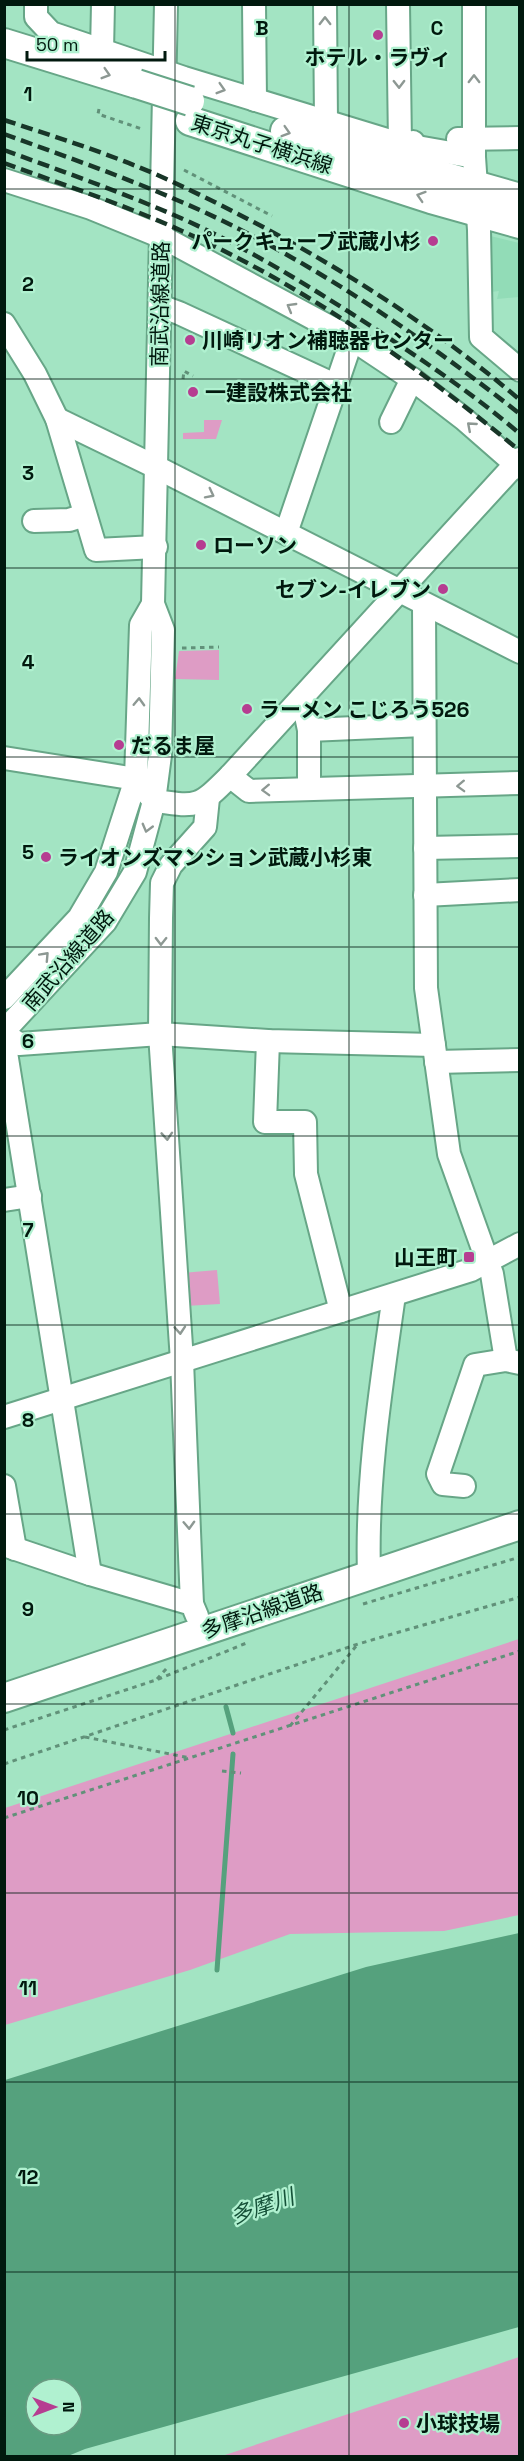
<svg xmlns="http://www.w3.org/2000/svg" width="524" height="2461" viewBox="0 0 524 2461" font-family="'Space Grotesk','Noto Sans JP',sans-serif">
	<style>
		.built { fill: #92dcb7 }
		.green { fill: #de9cc5 }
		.water { fill: #55a17d; fill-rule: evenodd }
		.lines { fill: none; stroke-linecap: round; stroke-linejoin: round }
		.stream { stroke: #55a17d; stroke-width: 5 }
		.minor-casing { stroke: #67a687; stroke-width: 26 }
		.major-casing { stroke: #67a687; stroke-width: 32 }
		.path { stroke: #619179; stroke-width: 3; stroke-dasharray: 4.5 4.5; stroke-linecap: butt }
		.minor { stroke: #fff; stroke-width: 22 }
		.major { stroke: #fff; stroke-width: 28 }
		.rail { stroke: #183628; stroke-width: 4.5; stroke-dasharray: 12 6; stroke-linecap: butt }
		.major-bridge-casing { stroke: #67a687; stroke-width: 32; stroke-linecap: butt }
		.major-bridge { stroke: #fff; stroke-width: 28 }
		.oneway { stroke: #8d9893 }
		.grid { fill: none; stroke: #01190e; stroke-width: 1.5; stroke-opacity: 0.55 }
		.poi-dot { fill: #b63d91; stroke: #b0f1d0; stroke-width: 2 }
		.labels { text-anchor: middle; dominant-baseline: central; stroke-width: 4.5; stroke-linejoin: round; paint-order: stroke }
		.poi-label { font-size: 21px; font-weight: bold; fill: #01190e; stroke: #b0f1d0; text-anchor: start }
		.street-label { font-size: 21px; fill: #01190e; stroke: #b0f1d0 }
		.water-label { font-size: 22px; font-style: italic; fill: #165239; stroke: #b0f1d0 }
		.grid-label { font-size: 20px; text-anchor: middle; font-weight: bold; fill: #01190e; stroke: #b0f1d0; stroke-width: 4.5; stroke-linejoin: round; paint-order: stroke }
	</style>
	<rect width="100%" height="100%" fill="#a3e4c3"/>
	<!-- built -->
	<path class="built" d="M482 234 519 243V297L497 299 499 291 483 293Z"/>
	<!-- green -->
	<g class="green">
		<path d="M204 420H222L216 439H183V433L204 432Z"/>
		<path d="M219 650V680L175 679 179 651Z"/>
		<path d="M217 1270 220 1304 185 1306 182 1273Z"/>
		<path d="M519 1639V1915L444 1931 290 1934 190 1970 5 2025V1808Z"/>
		<path d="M519 2357V2456H222L490 2367Z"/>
	</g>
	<!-- water -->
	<path class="water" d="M519 1933V2327L85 2449 68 2456H5V2080L366 1967ZM36 2389H72V2425H36Z"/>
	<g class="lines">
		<!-- stream -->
		<g class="stream">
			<path d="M226 1707 233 1733"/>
			<path d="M217 1970 233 1754"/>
		</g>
		<!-- minor casing -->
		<g class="minor-casing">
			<g id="minor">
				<path d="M36 4V17L51 33 184 78 400 144 474 157"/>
				<path d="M254 4 255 100"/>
				<path d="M325 4 326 122"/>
				<path d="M398 4 400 144 413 142"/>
				<path d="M474 4V157L479 230 481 337 520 370"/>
				<path d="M102 51 103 4"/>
				<path d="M458 139 520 138"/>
				<path d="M4 180 91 208 162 237 352 339 412 379 464 419 520 468"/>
				<path d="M160 306 179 313 337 386"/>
				<path d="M4 324 35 374 57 419 96 550 156 547"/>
				<path d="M57 419 158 468 520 652"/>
				<path d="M391 422 412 379"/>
				<path d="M34 521 69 520 85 515"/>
				<path d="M286 533 352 339"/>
				<path d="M424 605 426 988 449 1154 492 1274 506 1360"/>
				<path d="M306 716 309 730V789"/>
				<path d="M309 730 424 725"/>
				<path d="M4 758 136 779 154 801C198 807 198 808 230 776L520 459"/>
				<path d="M230 776 249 791 520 783"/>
				<path d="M425 848 520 846"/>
				<path d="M425 895 520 890"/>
				<path d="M4 998 79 918 106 872 136 779 141 625 153 604"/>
				<path d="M4 1031 105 922 135 872 154 801 160 755 163 630 153 604 166 4"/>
				<path d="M4 1034 19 1044 160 1034 268 1041 434 1045"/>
				<path d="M4 1040 90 1574"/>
				<path d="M268 1041 265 1122H305L306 1174 341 1311"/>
				<path d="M436 1062 520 1060"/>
				<path d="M4 1200 30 1196"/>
				<path d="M4 1417 471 1270 520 1244"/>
				<path d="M4 1486 15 1549"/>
				<path d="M464 1486 443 1484 438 1474 475 1365 506 1360 520 1363"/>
				<path d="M4 1545 90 1574 192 1604 197 1616"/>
				<path d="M369 1574C366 1481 381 1387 394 1295"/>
				<path d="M192 1604 182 1361 160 1034 161 918 162 883 171 865 205 827 208 798"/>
			</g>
		</g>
		<!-- major casing -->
		<g class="major-casing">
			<g id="major">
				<path d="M4 43 137 84"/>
				<path d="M190 121 431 199 520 224"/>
				<path d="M285 131 520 198"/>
				<path d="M4 1698 520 1525"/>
			</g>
		</g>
		<!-- path -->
		<g class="path">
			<path d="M99 109 98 114 142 129"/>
			<path d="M184 170 272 216"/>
			<path d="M183 379 184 371 193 376"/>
			<path d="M182 648 219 647"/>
			<path d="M363 1604 520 1557"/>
			<path d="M157 1679 167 1668"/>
			<path d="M290 1726 357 1645"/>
			<path d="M4 1730 156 1680 249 1642"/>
			<path d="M85 1737 190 1758"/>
			<path d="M4 1764 358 1644 520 1597"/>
			<path d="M222 1771 241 1773"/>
			<path d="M4 1818 520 1651"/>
		</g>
		<!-- minor -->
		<use href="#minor" class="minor"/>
		<!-- major -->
		<use href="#major" class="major"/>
		<!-- rail -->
		<g class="rail">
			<path d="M4 120C62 139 120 157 175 183 297 240 417 312 520 400"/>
			<path d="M4 134C78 161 153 187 223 221 329 273 427 341 520 414"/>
			<path d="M4 150C64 172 124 193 183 219 252 250 317 291 380 332 428 364 476 396 520 434"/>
			<path d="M4 163C64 185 125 205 182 231 305 286 416 365 520 451"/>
		</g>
		<!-- major-bridge casing -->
		<g class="major-bridge-casing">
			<path id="major-bridge" d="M137 84 190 101"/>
		</g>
		<!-- major-bridge -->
		<use href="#major-bridge" class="major-bridge"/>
	</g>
	<!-- one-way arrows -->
	<defs><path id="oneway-chevron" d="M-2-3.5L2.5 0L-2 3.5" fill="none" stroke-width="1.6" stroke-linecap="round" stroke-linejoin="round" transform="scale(1.5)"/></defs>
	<g class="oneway">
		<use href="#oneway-chevron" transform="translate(325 21) rotate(-90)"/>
		<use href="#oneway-chevron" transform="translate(106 74) rotate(17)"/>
		<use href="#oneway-chevron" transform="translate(474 79) rotate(-90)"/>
		<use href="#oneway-chevron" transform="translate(399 84) rotate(89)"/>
		<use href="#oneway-chevron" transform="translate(221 89) rotate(17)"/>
		<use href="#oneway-chevron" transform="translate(286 132) rotate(17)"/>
		<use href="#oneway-chevron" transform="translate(421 196) rotate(-162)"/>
		<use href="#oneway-chevron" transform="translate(291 307) rotate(-150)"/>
		<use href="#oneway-chevron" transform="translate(471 426) rotate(-139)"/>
		<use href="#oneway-chevron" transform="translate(210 494) rotate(27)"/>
		<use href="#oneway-chevron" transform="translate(139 702) rotate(-88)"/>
		<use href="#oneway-chevron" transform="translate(461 786) rotate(178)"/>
		<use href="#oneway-chevron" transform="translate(266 790) rotate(178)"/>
		<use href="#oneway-chevron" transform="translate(147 828) rotate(105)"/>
		<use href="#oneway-chevron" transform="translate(161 941) rotate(91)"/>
		<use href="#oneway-chevron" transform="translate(45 956) rotate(-47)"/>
		<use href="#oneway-chevron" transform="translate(167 1136) rotate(86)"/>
		<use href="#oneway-chevron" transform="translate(180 1330) rotate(86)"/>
		<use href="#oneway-chevron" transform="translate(189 1525) rotate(88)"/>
	</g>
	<!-- grid -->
	<path class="grid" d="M175 4V2456M349 4V2456M4 189H520M4 379H520M4 568H520M4 757H520M4 947H520M4 1136H520M4 1325H520M4 1514H520M4 1704H520M4 1893H520M4 2082H520M4 2272H520"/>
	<!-- markers -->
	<g class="poi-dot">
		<circle cx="378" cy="35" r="6"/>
		<circle cx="433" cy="241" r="6"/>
		<circle cx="190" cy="340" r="6"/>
		<circle cx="193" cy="392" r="6"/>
		<circle cx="201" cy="545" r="6"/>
		<circle cx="443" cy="589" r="6"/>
		<circle cx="247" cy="709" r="6"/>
		<circle cx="119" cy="745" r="6"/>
		<circle cx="46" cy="857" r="6"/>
		<rect x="463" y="1251" width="12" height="12" rx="3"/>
		<circle cx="404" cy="2423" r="6"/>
	</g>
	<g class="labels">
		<!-- poi labels -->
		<g class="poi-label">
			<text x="378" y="57" text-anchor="middle">ホテル・ラヴィ</text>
			<text x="421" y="241" text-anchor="end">パークキューブ武蔵小杉</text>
			<text x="202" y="340">川崎リオン補聴器センター</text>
			<text x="205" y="392">一建設株式会社</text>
			<text x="213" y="545">ローソン</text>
			<text x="431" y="589" text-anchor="end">セブン-イレブン</text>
			<text x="259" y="709">ラーメン こじろう526</text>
			<text x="131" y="745">だるま屋</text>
			<text x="58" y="857">ライオンズマンション武蔵小杉東</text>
			<text x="457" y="1257" text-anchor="end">山王町</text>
			<text x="416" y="2423">小球技場</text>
		</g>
		<!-- street labels -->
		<g class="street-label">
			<text transform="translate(262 144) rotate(18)">東京丸子横浜線</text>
			<text transform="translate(160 304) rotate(-89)">南武沿線道路</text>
			<text transform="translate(68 960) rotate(-49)">南武沿線道路</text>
			<text transform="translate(262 1611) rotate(-19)">多摩沿線道路</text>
		</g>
		<!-- water labels -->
		<g class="water-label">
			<text transform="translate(262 2206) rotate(-19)">多摩川</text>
		</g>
	</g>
	<g class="grid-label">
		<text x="262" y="35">B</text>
		<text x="437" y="35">C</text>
		<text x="28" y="101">1</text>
		<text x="28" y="291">2</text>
		<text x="28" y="480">3</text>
		<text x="28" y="669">4</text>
		<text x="28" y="859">5</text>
		<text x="28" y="1048">6</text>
		<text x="28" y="1237">7</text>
		<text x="28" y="1427">8</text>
		<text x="28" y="1616">9</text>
		<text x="28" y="1805">10</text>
		<text x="28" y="1995">11</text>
		<text x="28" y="2184">12</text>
	</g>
	<!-- border -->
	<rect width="524" height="2461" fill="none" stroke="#01190e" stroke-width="12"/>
	<!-- north arrow -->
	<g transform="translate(54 2407) rotate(90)"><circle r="28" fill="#b0f1d0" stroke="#6a9b82" stroke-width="1.5"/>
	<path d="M0-4.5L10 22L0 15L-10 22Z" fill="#b63d91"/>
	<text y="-9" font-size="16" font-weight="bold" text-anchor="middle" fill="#01190e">N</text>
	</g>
	<!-- scale -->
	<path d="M27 51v9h138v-9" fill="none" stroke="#01190e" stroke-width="3"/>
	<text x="36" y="51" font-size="18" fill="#01190e" stroke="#b0f1d0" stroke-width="4.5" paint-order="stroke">50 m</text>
</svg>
